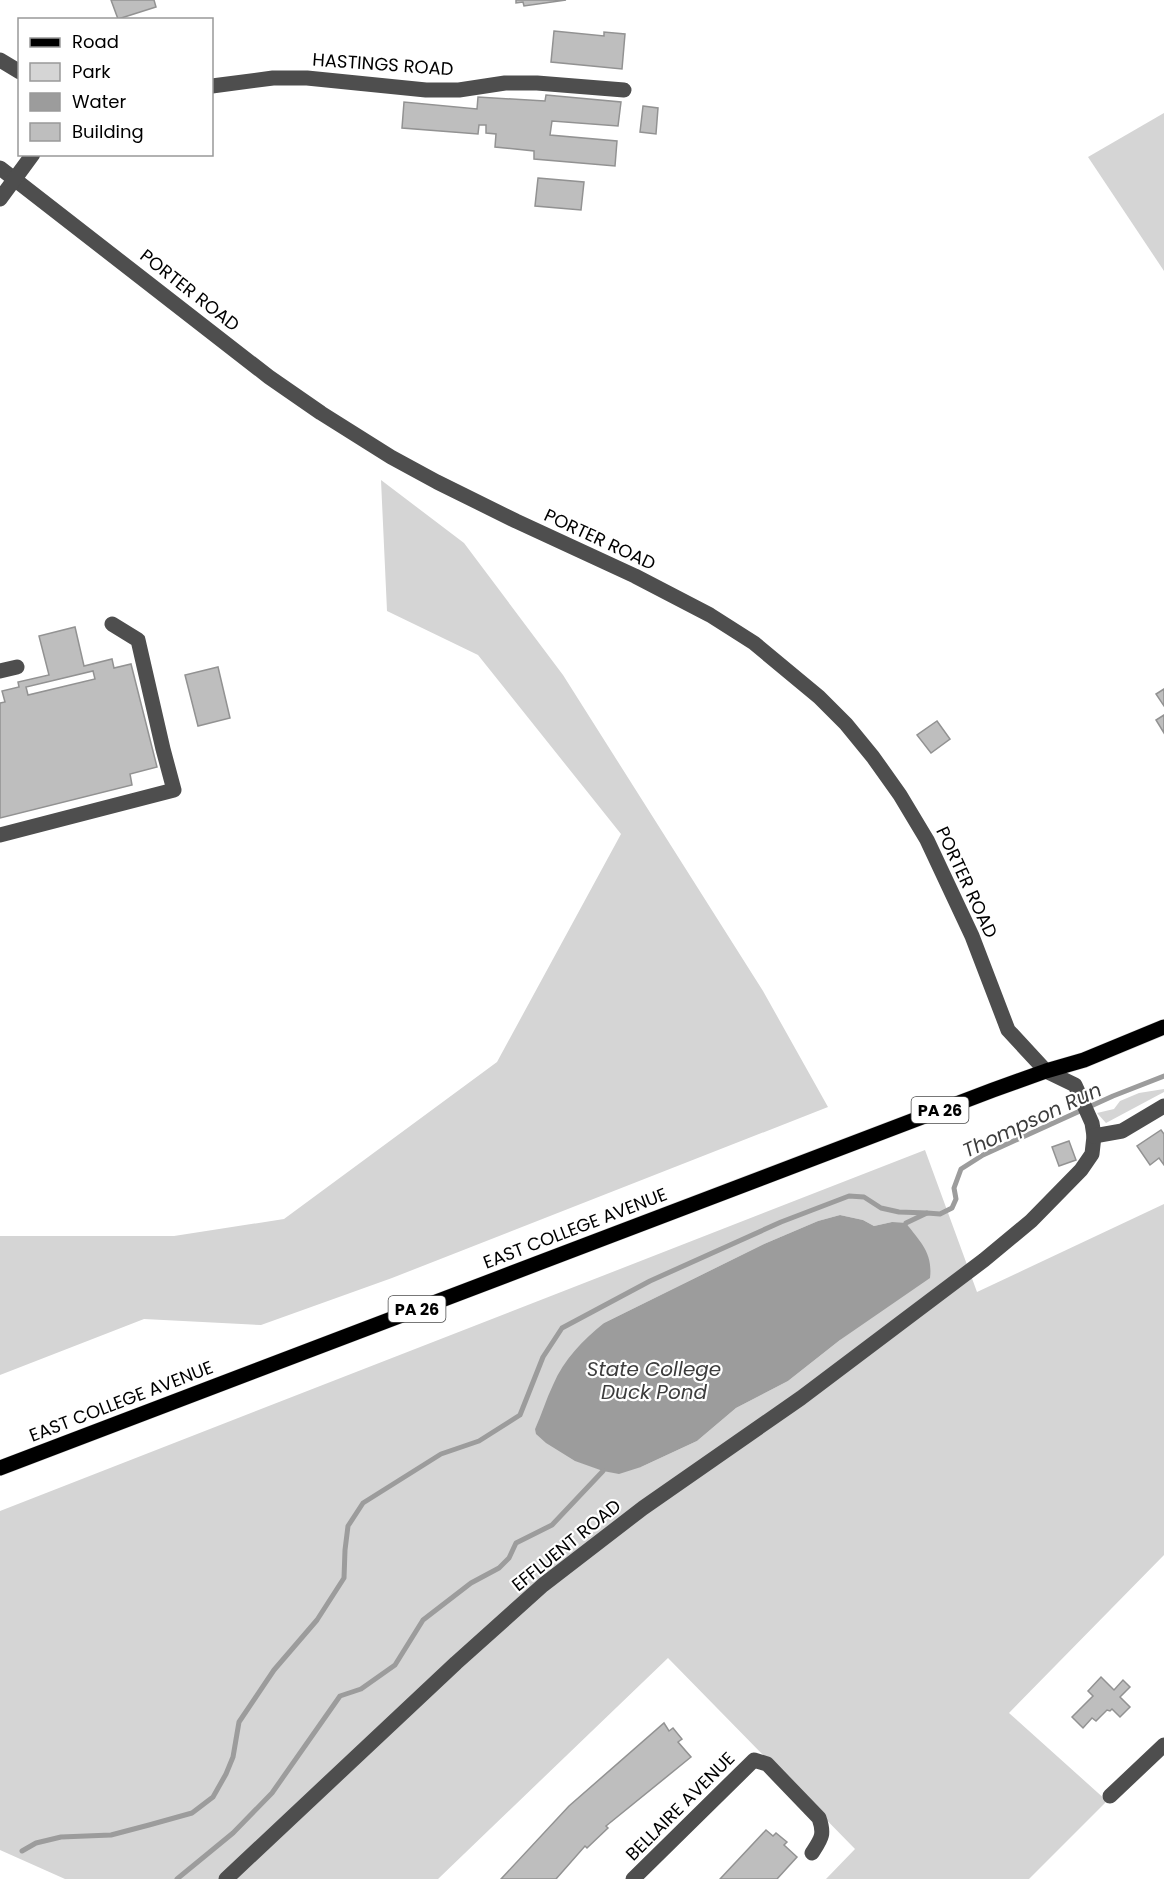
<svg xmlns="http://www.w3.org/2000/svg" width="1164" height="1879" viewBox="0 0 1164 1879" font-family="Poppins,sans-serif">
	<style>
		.green { fill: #d5d5d5; fill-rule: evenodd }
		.water { fill: #9c9c9c }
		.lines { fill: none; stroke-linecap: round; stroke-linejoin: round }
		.stream { stroke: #9c9c9c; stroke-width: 5 }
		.building { fill: #bebebe; stroke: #929292; stroke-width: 1.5; fill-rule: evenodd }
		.major-casing { stroke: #dbdbdb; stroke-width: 16 }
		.minor { stroke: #4e4e4e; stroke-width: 15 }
		.major { stroke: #000; stroke-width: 15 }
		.labels { text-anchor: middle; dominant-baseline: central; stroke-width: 4.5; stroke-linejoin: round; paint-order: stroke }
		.shield { fill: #fff; stroke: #4c4c4c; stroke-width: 1.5 }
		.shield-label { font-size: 16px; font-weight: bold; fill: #000 }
		.street-label { font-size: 18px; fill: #000; stroke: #fff }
		.water-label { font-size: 20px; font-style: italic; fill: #3d3d3d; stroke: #fff }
	</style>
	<rect width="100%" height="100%" fill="#fff"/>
	<!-- green -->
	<g class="green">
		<path d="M1164 113V271L1088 157Z"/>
		<path d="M381 480 464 543 563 675 763 991 828 1107 392 1278 261 1325 144 1319 0 1375V1236H174L284 1219 497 1062 621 834 478 655 387 611Z"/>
		<path d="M1164 1089V1092L1106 1123 1097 1113 1114 1109 1120 1101 1139 1093Z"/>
		<path d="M925 1150 977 1292 1164 1204V1555L1009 1713 1107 1801 1029 1879H826L855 1849 668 1658 438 1879H65L0 1850V1511ZM840 1215 863 1220 874 1226 892 1222 840 1340 788 1381 736 1408 697 1441 641 1467 535 1429 540 1419 604 1323 764 1244 818 1221Z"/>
	</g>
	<!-- water -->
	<path class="water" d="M840 1215 863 1220 874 1226 892 1222 906 1223C920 1242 933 1252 930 1278L840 1340 788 1381 736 1408 697 1441 641 1467 619 1474 603 1471 575 1461 546 1443 536 1434 535 1429C542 1414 546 1399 553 1385 564 1359 583 1340 604 1323L764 1244 818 1221Z"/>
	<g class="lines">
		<!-- stream -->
		<g class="stream">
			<path d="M906 1223 927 1213 940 1214 952 1208 956 1199 954 1188 961 1169 983 1155 1113 1096 1164 1076"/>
			<path d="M22 1851 36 1843 61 1837 111 1835 149 1825 192 1813 213 1797 226 1774 233 1757 239 1722 274 1670 317 1620 344 1578 345 1550 348 1526 363 1503 441 1454 479 1441 520 1415 543 1357 562 1328 650 1281 781 1222 849 1196 864 1197 881 1208 899 1212 927 1213"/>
			<path d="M177 1879 233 1833 272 1793 340 1696 361 1689 395 1665 423 1620 471 1583 499 1568 509 1558 516 1543 552 1525 603 1471"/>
		</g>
	</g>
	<!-- building -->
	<g class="building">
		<path d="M111 0H154L156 7 118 19Z"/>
		<path d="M516 0H566L524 6 523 2 516 3Z"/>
		<path d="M554 31 604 36V32L625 34 622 69 551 62Z"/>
		<path d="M546 95 621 102 618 126 552 121 550 135 617 141 615 166 534 159V151L495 147 496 134 486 133V125H479L478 134 402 128 404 102 477 109 478 97 545 101Z"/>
		<path d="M643 106 658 108 656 134 640 132Z"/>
		<path d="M538 178 584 182 581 210 535 206Z"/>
		<path d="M75 627 84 666 112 659 114 668 131 664 157 767 130 774 132 785 0 818V703L5 702 2 691 19 687 18 682 49 675 39 636ZM93 671 95 679 28 695 26 687Z"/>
		<path d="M218 667 230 718 198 726 185 675Z"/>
		<path d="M1164 689V706L1156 694Z"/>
		<path d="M1164 715V733L1156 720Z"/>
		<path d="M937 721 950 739 931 753 917 735Z"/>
		<path d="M1161 1130 1164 1134V1165L1159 1158 1150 1165 1137 1146Z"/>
		<path d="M1069 1141 1076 1160 1059 1166 1052 1147Z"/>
		<path d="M1101 1677 1114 1690 1123 1680 1130 1687 1120 1697 1130 1707 1120 1717 1112 1709 1110 1711 1107 1710 1096 1721 1092 1718 1083 1728 1072 1717 1093 1696 1088 1691Z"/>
		<path d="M664 1723 669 1731 673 1728 682 1739 678 1742 691 1757 606 1826 608 1828 587 1848 585 1846 556 1879H501L569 1806Z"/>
		<path d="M766 1830 773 1836 776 1833 787 1842 784 1845 797 1857 777 1879H720Z"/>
	</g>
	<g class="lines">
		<!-- major casing -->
		<g class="major-casing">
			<path id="major" d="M0 1468 993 1090 1046 1071 1084 1060 1164 1027"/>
		</g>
		<!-- minor -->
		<g class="minor">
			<path d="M0 60 20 72"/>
			<path d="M212 86 273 78H307L426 90H459L505 83H537L624 90"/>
			<path d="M0 168 269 377 321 413 391 457 437 482 516 521 635 576 710 615 754 643 819 697 846 724 873 757 900 795 927 840 972 936 1008 1030 1046 1071 1075 1085 1092 1123 1094 1136 1092 1154 1081 1170 1031 1221 984 1260 801 1398 643 1508 543 1585 456 1663 226 1879"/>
			<path d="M0 199 33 154"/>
			<path d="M0 671 17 667"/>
			<path d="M0 835 174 790 163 749 138 640 112 624"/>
			<path d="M1094 1136 1122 1131 1164 1106"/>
			<path d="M1110 1796 1164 1745"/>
			<path d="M633 1879 754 1760 767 1764 819 1818C825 1835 821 1839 812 1853"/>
		</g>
		<!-- major -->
		<use href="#major" class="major"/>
	</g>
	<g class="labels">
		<!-- shield labels -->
		<g class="shield">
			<rect x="911.5" y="1097" width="57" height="26" rx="4.5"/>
			<rect x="388.5" y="1296" width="57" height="26" rx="4.5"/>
		</g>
		<g class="shield-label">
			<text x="940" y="1110">PA 26</text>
			<text x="417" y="1309">PA 26</text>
		</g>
		<!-- street labels -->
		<g class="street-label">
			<text transform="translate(383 64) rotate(4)">HASTINGS ROAD</text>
			<text transform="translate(190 290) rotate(38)">PORTER ROAD</text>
			<text transform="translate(600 539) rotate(25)">PORTER ROAD</text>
			<text transform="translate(967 882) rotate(65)">PORTER ROAD</text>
			<text transform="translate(575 1228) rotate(-21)">EAST COLLEGE AVENUE</text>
			<text transform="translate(121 1401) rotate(-21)">EAST COLLEGE AVENUE</text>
			<text transform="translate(566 1545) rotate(-39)">EFFLUENT ROAD</text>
			<text transform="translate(680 1806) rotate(-45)">BELLAIRE AVENUE</text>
		</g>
		<!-- water labels -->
		<g class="water-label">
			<text transform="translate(1032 1120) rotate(-25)">Thompson Run</text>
			<text x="654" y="1369">State College<tspan x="654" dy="23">Duck Pond</tspan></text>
		</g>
	</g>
	<!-- legend -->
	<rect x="18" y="18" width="195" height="138" fill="#ffffff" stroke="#999999" stroke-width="1.5"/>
	<rect x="30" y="38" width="30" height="9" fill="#000000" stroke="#999999" stroke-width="1.5"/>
	<text x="72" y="48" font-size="18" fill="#000000">Road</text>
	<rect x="30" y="63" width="30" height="18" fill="#d5d5d5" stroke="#999999" stroke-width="1.5"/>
	<text x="72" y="78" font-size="18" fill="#000000">Park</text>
	<rect x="30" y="93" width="30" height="18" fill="#9c9c9c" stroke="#999999" stroke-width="1.5"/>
	<text x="72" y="108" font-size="18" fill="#000000">Water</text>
	<rect x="30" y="123" width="30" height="18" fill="#bebebe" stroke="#999999" stroke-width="1.5"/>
	<text x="72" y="138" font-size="18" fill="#000000">Building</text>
</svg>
